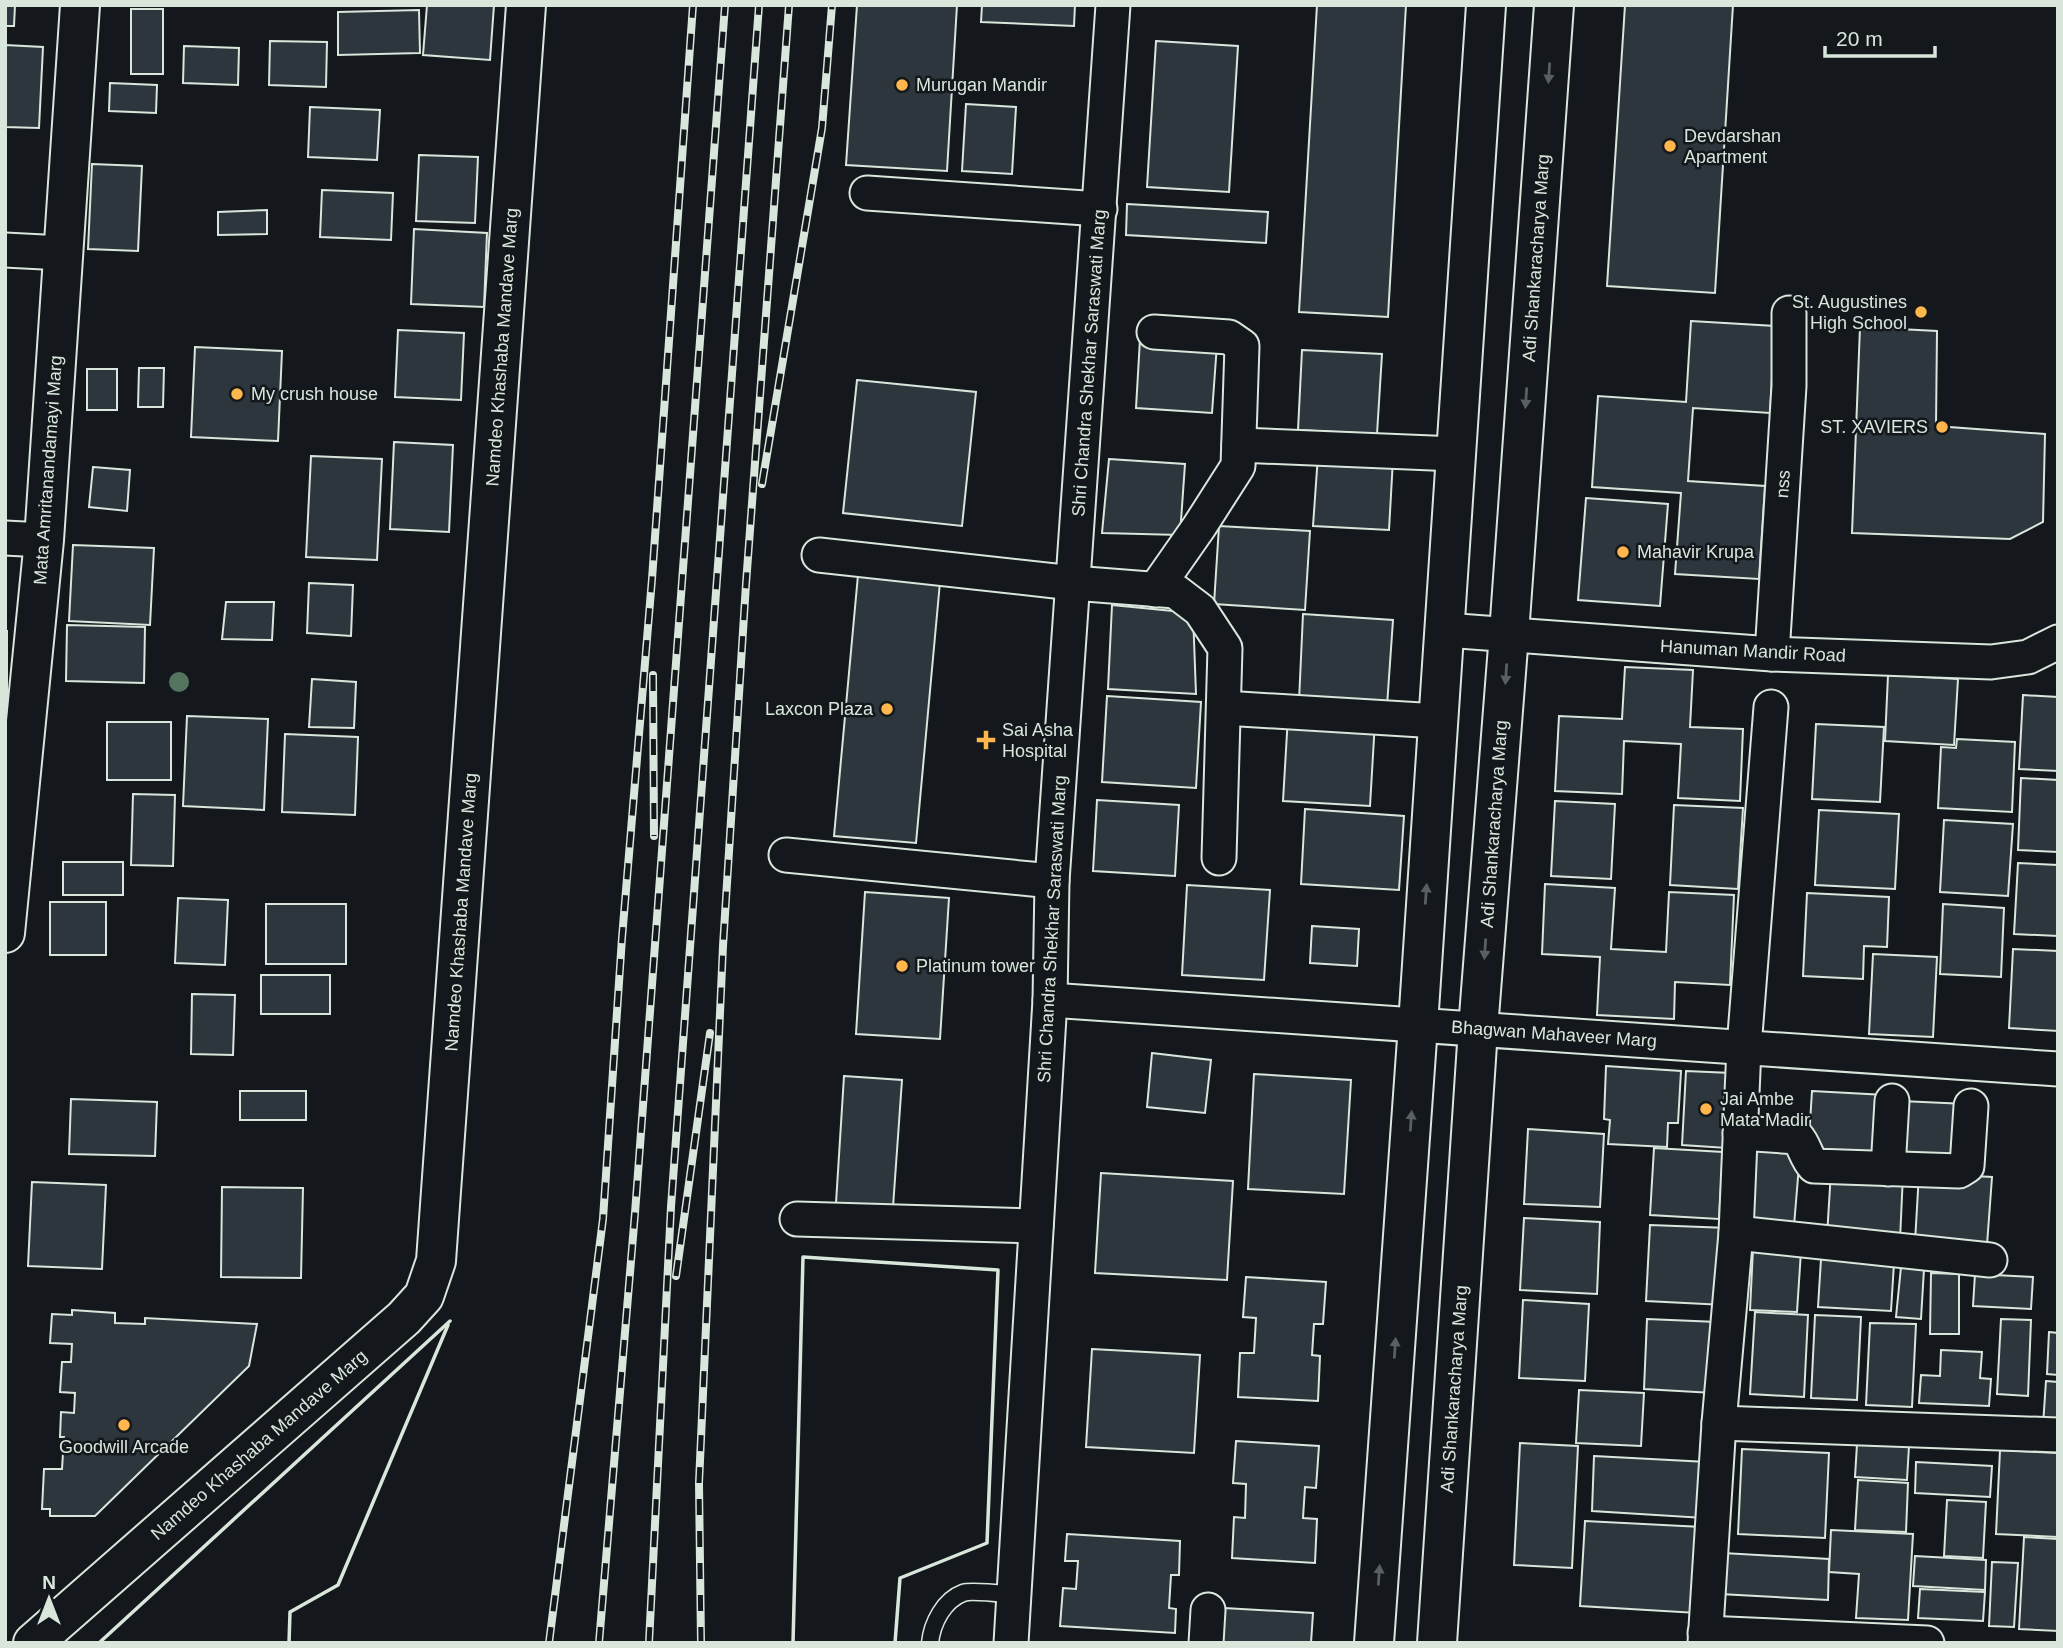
<svg xmlns="http://www.w3.org/2000/svg" width="2063" height="1648" viewBox="0 0 2063 1648" font-family="Helvetica,sans-serif">
	<style>
		.building { fill: #2c363c; stroke: #d8e6dc; stroke-width: 2 }
		.lines { fill: none; stroke-linecap: round; stroke-linejoin: round }
		.lane-casing { stroke: #d8e6dc; stroke-width: 19 }
		.street-casing { stroke: #d8e6dc; stroke-width: 37 }
		.secondary-casing { stroke: #d8e6dc; stroke-width: 42 }
		.lane { stroke: #14181c; stroke-width: 16 }
		.street { stroke: #14181c; stroke-width: 33 }
		.secondary { stroke: #14181c; stroke-width: 38 }
		.rail-casing { stroke: #d8e6dc; stroke-width: 8 }
		.rail { stroke: #14181c; stroke-width: 5; stroke-dasharray: 16; stroke-linecap: butt }
		.wall { stroke: #d8e6dc; stroke-width: 3.5 }
		.tree { fill: #55745f }
		.oneway { fill: #59605f }
		.poi-dot { fill: #ffb74d; stroke: #14181c; stroke-width: 2.5 }
		.labels { text-anchor: middle; dominant-baseline: central; stroke-width: 5; stroke-linejoin: round; paint-order: stroke }
		.poi-label { font-size: 18px; fill: #d8e6dc; stroke: #14181c; text-anchor: start }
		.street-label { font-size: 18px; fill: #d8e6dc; stroke: #14181c }
	</style>
	<rect width="100%" height="100%" fill="#14181c"/>
	<!-- building -->
	<g class="building">
		<path d="M5 5H15L14 26H5Z"/>
		<path d="M427 5H494L490 60 423 55Z"/>
		<path d="M857 5H957L947 171 846 165Z"/>
		<path d="M982 5H1075L1074 26 981 22Z"/>
		<path d="M1317 5H1406L1388 317 1299 312Z"/>
		<path d="M1625 5H1733L1715 293 1607 286Z"/>
		<rect x="131" y="9" width="32" height="65"/>
		<path d="M419 10 420 53 338 55V12Z"/>
		<path d="M270 41 327 42 326 87 269 85Z"/>
		<path d="M1156 41 1238 46 1229 192 1147 187Z"/>
		<path d="M5 45 43 47 39 128 5 127Z"/>
		<path d="M184 46 239 48 238 85 183 83Z"/>
		<path d="M110 83 157 85 156 113 109 111Z"/>
		<path d="M966 104 1016 107 1012 174 962 171Z"/>
		<path d="M310 107 380 110 377 160 308 157Z"/>
		<path d="M419 155 478 157 475 223 416 221Z"/>
		<path d="M92 164 142 166 138 251 88 249Z"/>
		<path d="M322 190 393 193 391 240 320 237Z"/>
		<path d="M1127 204 1268 212 1266 243 1126 235Z"/>
		<path d="M267 210V234L218 235V212Z"/>
		<path d="M414 229 487 233 484 307 411 304Z"/>
		<path d="M1691 321 1775 326 1770 413 1693 408 1688 481 1765 486 1759 579 1675 574 1681 493 1592 487 1598 396 1686 402Z"/>
		<path d="M1860 327 1937 331 1936 426 2045 434 2043 522 2010 539 1852 533Z"/>
		<path d="M398 330 464 333 461 400 395 397Z"/>
		<path d="M1140 339 1217 344 1212 413 1136 408Z"/>
		<path d="M195 347 282 351 278 441 191 437Z"/>
		<path d="M1302 350 1382 354 1377 434 1298 430Z"/>
		<path d="M139 368H164L163 407H138Z"/>
		<rect x="87" y="369" width="30" height="41"/>
		<path d="M857 380 976 392 962 526 843 513Z"/>
		<path d="M394 442 453 445 449 532 390 529Z"/>
		<path d="M1318 455 1393 459 1389 530 1313 526Z"/>
		<path d="M311 456 382 459 377 560 306 557Z"/>
		<path d="M1109 459 1185 464 1180 535 1102 533Z"/>
		<path d="M93 467 130 470 127 511 89 507Z"/>
		<path d="M1586 498 1668 504 1660 606 1578 600Z"/>
		<path d="M1219 526 1310 531 1305 610 1214 604Z"/>
		<path d="M73 545 154 548 150 625 69 621Z"/>
		<path d="M858 575 940 582 916 843 834 836Z"/>
		<path d="M309 583 353 585 351 636 307 633Z"/>
		<path d="M226 602H274L272 640 222 639Z"/>
		<path d="M1112 605 1193 613 1196 694 1108 689Z"/>
		<path d="M1303 614 1393 620 1387 706 1299 701Z"/>
		<path d="M67 625 145 627 144 683 66 681Z"/>
		<rect x="5" y="631" width="2" height="93"/>
		<path d="M1625 667 1693 670 1690 727 1743 729 1740 801 1678 798 1681 744 1624 741 1622 794 1555 791 1559 716 1622 719Z"/>
		<path d="M1888 675 1958 679 1954 745 1885 741Z"/>
		<path d="M312 679 356 682 354 728 309 727Z"/>
		<path d="M2023 695 2058 697V771L2019 769Z"/>
		<path d="M1107 696 1201 702 1196 788 1102 782Z"/>
		<path d="M187 716 268 719 264 810 183 806Z"/>
		<path d="M1288 716 1375 721 1370 806 1283 801Z"/>
		<rect x="107" y="722" width="64" height="58"/>
		<path d="M1816 724 1884 727 1880 802 1812 799Z"/>
		<path d="M285 734 358 737 355 815 282 812Z"/>
		<path d="M1957 739 2015 742 2012 812 1938 808 1941 747 1956 748Z"/>
		<path d="M2021 778 2058 780V852L2018 850Z"/>
		<path d="M133 794 175 795 173 866 131 865Z"/>
		<path d="M1097 800 1179 805 1175 876 1093 871Z"/>
		<path d="M1555 801 1615 804 1611 879 1551 876Z"/>
		<path d="M1674 805 1743 808 1738 889 1670 885Z"/>
		<path d="M1305 809 1404 816 1399 890 1301 884Z"/>
		<path d="M1819 810 1899 814 1895 889 1815 885Z"/>
		<path d="M1944 820 2013 824 2008 896 1940 892Z"/>
		<rect x="63" y="862" width="60" height="33"/>
		<path d="M2018 863 2058 865V936L2014 934Z"/>
		<path d="M1545 884 1615 888 1611 949 1666 952 1669 892 1734 895 1730 985 1675 982 1674 1019 1597 1015 1600 957 1542 954Z"/>
		<path d="M1187 885 1270 890 1264 980 1182 975Z"/>
		<path d="M865 892 949 898 940 1039 856 1034Z"/>
		<path d="M1807 893 1889 897 1887 947 1864 946 1863 979 1803 976Z"/>
		<path d="M178 898 228 900 225 965 175 963Z"/>
		<rect x="50" y="902" width="56" height="53"/>
		<rect x="266" y="904" width="80" height="60"/>
		<path d="M1943 904 2004 908 2001 977 1940 974Z"/>
		<path d="M1312 926 1359 929 1357 966 1310 963Z"/>
		<path d="M2013 949 2058 951V1031L2009 1028Z"/>
		<path d="M1873 954 1937 957 1933 1037 1869 1034Z"/>
		<rect x="261" y="975" width="69" height="39"/>
		<path d="M192 994 235 995 233 1055 191 1054Z"/>
		<path d="M1152 1053 1211 1060 1205 1113 1147 1107Z"/>
		<path d="M1606 1066 1681 1071 1678 1123H1668L1667 1147 1608 1144 1610 1120 1604 1119Z"/>
		<path d="M1686 1071 1731 1073 1727 1148 1682 1145Z"/>
		<path d="M1254 1074 1351 1080 1344 1194 1248 1189Z"/>
		<path d="M844 1076 902 1080 893 1207 836 1203Z"/>
		<rect x="240" y="1091" width="66" height="29"/>
		<path d="M1812 1091 1885 1095 1881 1158 1808 1154Z"/>
		<path d="M71 1099 157 1102 155 1156 69 1154Z"/>
		<path d="M1901 1101 1966 1104 1963 1164 1898 1161Z"/>
		<path d="M1528 1129 1604 1134 1600 1207 1524 1204Z"/>
		<path d="M1654 1148 1723 1152 1719 1219 1650 1215Z"/>
		<path d="M1747 1150 1800 1153 1794 1226 1741 1222Z"/>
		<path d="M1831 1171 1903 1174 1900 1240 1827 1236Z"/>
		<path d="M1101 1173 1233 1181 1227 1280 1095 1273Z"/>
		<path d="M1919 1173 1992 1177 1987 1245 1915 1242Z"/>
		<path d="M32 1182 106 1185 102 1269 28 1266Z"/>
		<path d="M222 1187 303 1188 301 1278 221 1277Z"/>
		<path d="M1524 1218 1600 1222 1597 1294 1520 1290Z"/>
		<path d="M1650 1225 1728 1228 1724 1305 1646 1301Z"/>
		<path d="M1753 1249 1801 1251 1797 1312 1750 1310Z"/>
		<path d="M1821 1259 1894 1263 1891 1311 1818 1307Z"/>
		<path d="M1901 1267 1924 1269 1921 1319 1896 1317Z"/>
		<path d="M1931 1273 1959 1274V1334H1930Z"/>
		<path d="M1975 1274 2033 1277 2031 1309 1973 1306Z"/>
		<path d="M1246 1277 1326 1282 1323 1324H1314L1312 1355 1320 1356 1318 1401 1238 1397 1240 1353H1254L1256 1318 1243 1317Z"/>
		<path d="M1523 1300 1589 1304 1585 1381 1519 1378Z"/>
		<path d="M72 1310 115 1313V1323L145 1324V1318L257 1324 249 1366 95 1516H50V1509H42L44 1469H62L64 1437H60L61 1412 74 1413 75 1393 60 1392 62 1362H71L72 1344 50 1343 52 1314 72 1315Z"/>
		<path d="M1755 1312 1808 1315 1804 1397 1750 1394Z"/>
		<path d="M1815 1315 1861 1317 1857 1400 1811 1398Z"/>
		<path d="M1647 1319 1717 1322 1713 1393 1644 1389Z"/>
		<path d="M2001 1319 2031 1320 2028 1396 1997 1394Z"/>
		<path d="M1870 1323 1916 1324 1912 1407 1866 1405Z"/>
		<path d="M2049 1332 2058 1333V1375L2047 1374Z"/>
		<path d="M1092 1349 1200 1355 1194 1453 1086 1447Z"/>
		<path d="M1941 1350 1982 1352 1980 1378 1991 1379 1989 1406 1919 1403 1921 1375 1940 1376Z"/>
		<path d="M2046 1381 2058 1382V1426L2043 1425Z"/>
		<path d="M1579 1390 1644 1393 1641 1446 1576 1443Z"/>
		<path d="M1236 1441 1319 1446 1316 1488 1305 1487 1303 1518 1317 1519 1315 1563 1232 1558 1234 1517 1245 1518 1246 1484 1233 1483Z"/>
		<path d="M1520 1443 1578 1446 1572 1568 1514 1565Z"/>
		<path d="M1857 1444 1909 1446 1907 1480 1855 1477Z"/>
		<path d="M1742 1449 1829 1453 1825 1538 1738 1534Z"/>
		<path d="M2000 1450 2058 1453V1537L1996 1534Z"/>
		<path d="M1594 1456 1707 1462 1704 1518 1592 1511Z"/>
		<path d="M1916 1462 1992 1466 1990 1497 1915 1493Z"/>
		<path d="M1858 1480 1908 1483 1906 1532 1855 1530Z"/>
		<path d="M1947 1500 1986 1502 1983 1558 1944 1556Z"/>
		<path d="M1585 1521 1702 1527 1697 1613 1580 1606Z"/>
		<path d="M1831 1530 1913 1534 1908 1620 1856 1618 1859 1574 1829 1572Z"/>
		<path d="M1067 1534 1180 1541 1179 1575H1171L1169 1608 1176 1609 1175 1633 1060 1626 1063 1588 1076 1589 1078 1561H1065Z"/>
		<path d="M2024 1537 2058 1539V1631L2019 1629Z"/>
		<path d="M1723 1553 1829 1559 1828 1600 1720 1594Z"/>
		<path d="M1915 1556 1986 1560 1985 1590 1913 1586Z"/>
		<path d="M1992 1562 2018 1563 2014 1627 1989 1626Z"/>
		<path d="M1920 1589 1985 1592 1983 1621 1918 1618Z"/>
		<path d="M1224 1608 1313 1613 1311 1643H1222Z"/>
	</g>
	<g class="lines">
		<!-- lane casing -->
		<g class="lane-casing">
			<path id="lane" d="M930 1643C932 1623 944 1600 963 1593 971 1590 1003 1594 1014 1595"/>
		</g>
		<!-- street casing -->
		<g class="street-casing">
			<g id="street">
				<path d="M867 193 1100 209"/>
				<path d="M5 250 63 253"/>
				<path d="M1154 332 1229 337 1242 346 1238 466 1199 527 1155 590"/>
				<path d="M1239 445 1456 454"/>
				<path d="M5 538 44 540"/>
				<path d="M819 555 1073 583 1175 591 1200 610 1225 648 1219 858"/>
				<path d="M1445 630 1772 654 1991 662 2028 657 2058 642"/>
				<path d="M1772 654 1789 386V313"/>
				<path d="M1224 708 1438 721"/>
				<path d="M786 855 1052 881"/>
				<path d="M1050 1000 2058 1069"/>
				<path d="M1740 1133 1797 1137C1805 1146 1805 1156 1814 1166L1959 1171 1967 1166 1971 1106"/>
				<path d="M1888 1169 1892 1101"/>
				<path d="M797 1219 1036 1226"/>
				<path d="M1736 1233 1990 1260"/>
				<path d="M1719 1423 2058 1435"/>
				<path d="M1705 1633 1927 1643"/>
				<path d="M1011 1643 1050 1000 1052 881 1113 5"/>
				<path d="M1206 1643 1208 1610"/>
				<path d="M1705 1643 1719 1423 1736 1233 1744 1047 1771 707"/>
			</g>
		</g>
		<!-- secondary casing -->
		<g class="secondary-casing">
			<g id="secondary">
				<path d="M5 933 44 540 80 5"/>
				<path d="M33 1643 404 1318 424 1296 436 1261 526 5"/>
				<path d="M1374 1643 1418 1025 1486 5"/>
				<path d="M1437 1643 1478 1029 1509 634 1554 5"/>
			</g>
		</g>
		<!-- lane -->
		<use href="#lane" class="lane"/>
		<!-- street -->
		<use href="#street" class="street"/>
		<!-- secondary -->
		<use href="#secondary" class="secondary"/>
		<!-- rail casing -->
		<g class="rail-casing">
			<g id="rail">
				<path d="M762 484 822 128 832 5"/>
				<path d="M653 675 654 836"/>
				<path d="M676 1276 710 1033"/>
				<path d="M549 1643 603 1219 622 938 652 579 693 5"/>
				<path d="M599 1643 635 1213 725 5"/>
				<path d="M649 1643 671 1207 759 5"/>
				<path d="M701 1643 699 1483 723 946 746 584 789 5"/>
			</g>
		</g>
		<!-- rail -->
		<use href="#rail" class="rail"/>
		<!-- wall -->
		<g class="wall">
			<path d="M99 1643 450 1321"/>
			<path d="M289 1643 290 1612 338 1585 448 1325"/>
			<path d="M793 1643 803 1257 998 1270 987 1543 900 1578 895 1643"/>
		</g>
	</g>
	<!-- trees -->
	<circle class="tree" cx="179" cy="682" r="10"/>
	<!-- one-way arrows -->
	<defs><path id="oneway-solid" d="M-6-.8H1V-3.2L6.5 0L1 3.2V.8H-6Z" transform="scale(1.75)"/></defs>
	<g class="oneway">
		<use href="#oneway-solid" transform="translate(1549 73) rotate(94)"/>
		<use href="#oneway-solid" transform="translate(1526 398) rotate(94)"/>
		<use href="#oneway-solid" transform="translate(1506 674) rotate(94)"/>
		<use href="#oneway-solid" transform="translate(1426 894) rotate(-86)"/>
		<use href="#oneway-solid" transform="translate(1485 949) rotate(94)"/>
		<use href="#oneway-solid" transform="translate(1411 1121) rotate(-86)"/>
		<use href="#oneway-solid" transform="translate(1395 1348) rotate(-86)"/>
		<use href="#oneway-solid" transform="translate(1379 1575) rotate(-86)"/>
	</g>
	<!-- markers -->
	<g class="poi-dot">
		<circle cx="902" cy="85" r="7"/>
		<circle cx="1670" cy="146" r="7"/>
		<circle cx="1921" cy="312" r="7"/>
		<circle cx="237" cy="394" r="7"/>
		<circle cx="1942" cy="427" r="7"/>
		<circle cx="1623" cy="552" r="7"/>
		<circle cx="887" cy="709" r="7"/>
		<path d="M982.5 729.5h7v7h7v7h-7v7h-7v-7h-7v-7h7z"/>
		<circle cx="902" cy="966" r="7"/>
		<circle cx="1706" cy="1109" r="7"/>
		<circle cx="124" cy="1425" r="7"/>
	</g>
	<g class="labels">
		<!-- poi labels -->
		<g class="poi-label">
			<text x="916" y="85">Murugan Mandir</text>
			<text x="1684" y="136">Devdarshan<tspan x="1684" dy="21">Apartment</tspan></text>
			<text x="1907" y="302" text-anchor="end">St. Augustines<tspan x="1907" dy="21">High School</tspan></text>
			<text x="251" y="394">My crush house</text>
			<text x="1928" y="427" text-anchor="end">ST. XAVIERS</text>
			<text x="1637" y="552">Mahavir Krupa</text>
			<text x="873" y="709" text-anchor="end">Laxcon Plaza</text>
			<text x="1002" y="730">Sai Asha<tspan x="1002" dy="21">Hospital</tspan></text>
			<text x="916" y="966">Platinum tower</text>
			<text x="1720" y="1099">Jai Ambe<tspan x="1720" dy="21">Mata Madir</tspan></text>
			<text x="124" y="1447" text-anchor="middle">Goodwill Arcade</text>
		</g>
		<!-- street labels -->
		<g class="street-label">
			<text transform="translate(1536 258) rotate(-86)">Adi Shankaracharya Marg</text>
			<text transform="translate(502 347) rotate(-86)">Namdeo Khashaba Mandave Marg</text>
			<text transform="translate(1089 363) rotate(-86)">Shri Chandra Shekhar Saraswati Marg</text>
			<text transform="translate(48 470) rotate(-86)">Mata Amritanandamayi Marg</text>
			<text transform="translate(1783 484) rotate(-86)">nss</text>
			<text transform="translate(1753 651) rotate(3)">Hanuman Mandir Road</text>
			<text transform="translate(1494 824) rotate(-86)">Adi Shankaracharya Marg</text>
			<text transform="translate(461 912) rotate(-86)">Namdeo Khashaba Mandave Marg</text>
			<text transform="translate(1052 929) rotate(-87)">Shri Chandra Shekhar Saraswati Marg</text>
			<text transform="translate(1554 1034) rotate(4)">Bhagwan Mahaveer Marg</text>
			<text transform="translate(1454 1389) rotate(-86)">Adi Shankaracharya Marg</text>
			<text transform="translate(259 1445) rotate(-41)">Namdeo Khashaba Mandave Marg</text>
		</g>
	</g>
	<!-- border -->
	<rect width="2063" height="1648" fill="none" stroke="#d8e6dc" stroke-width="14"/>
	<!-- north arrow -->
	<g transform="translate(49 1599)" stroke="#14181c" stroke-width="5" paint-order="stroke">
	<path d="M0-5L12 26L0 18L-12 26Z" fill="#d8e6dc"/>
	<text y="-10" font-size="19" font-weight="bold" text-anchor="middle" fill="#d8e6dc">N</text>
	</g>
	<!-- scale -->
	<path d="M1825 46v10h110v-10" fill="none" stroke="#d8e6dc" stroke-width="3.5"/>
	<text x="1836" y="46" font-size="21" fill="#d8e6dc" stroke="#14181c" stroke-width="5" paint-order="stroke">20 m</text>
</svg>
